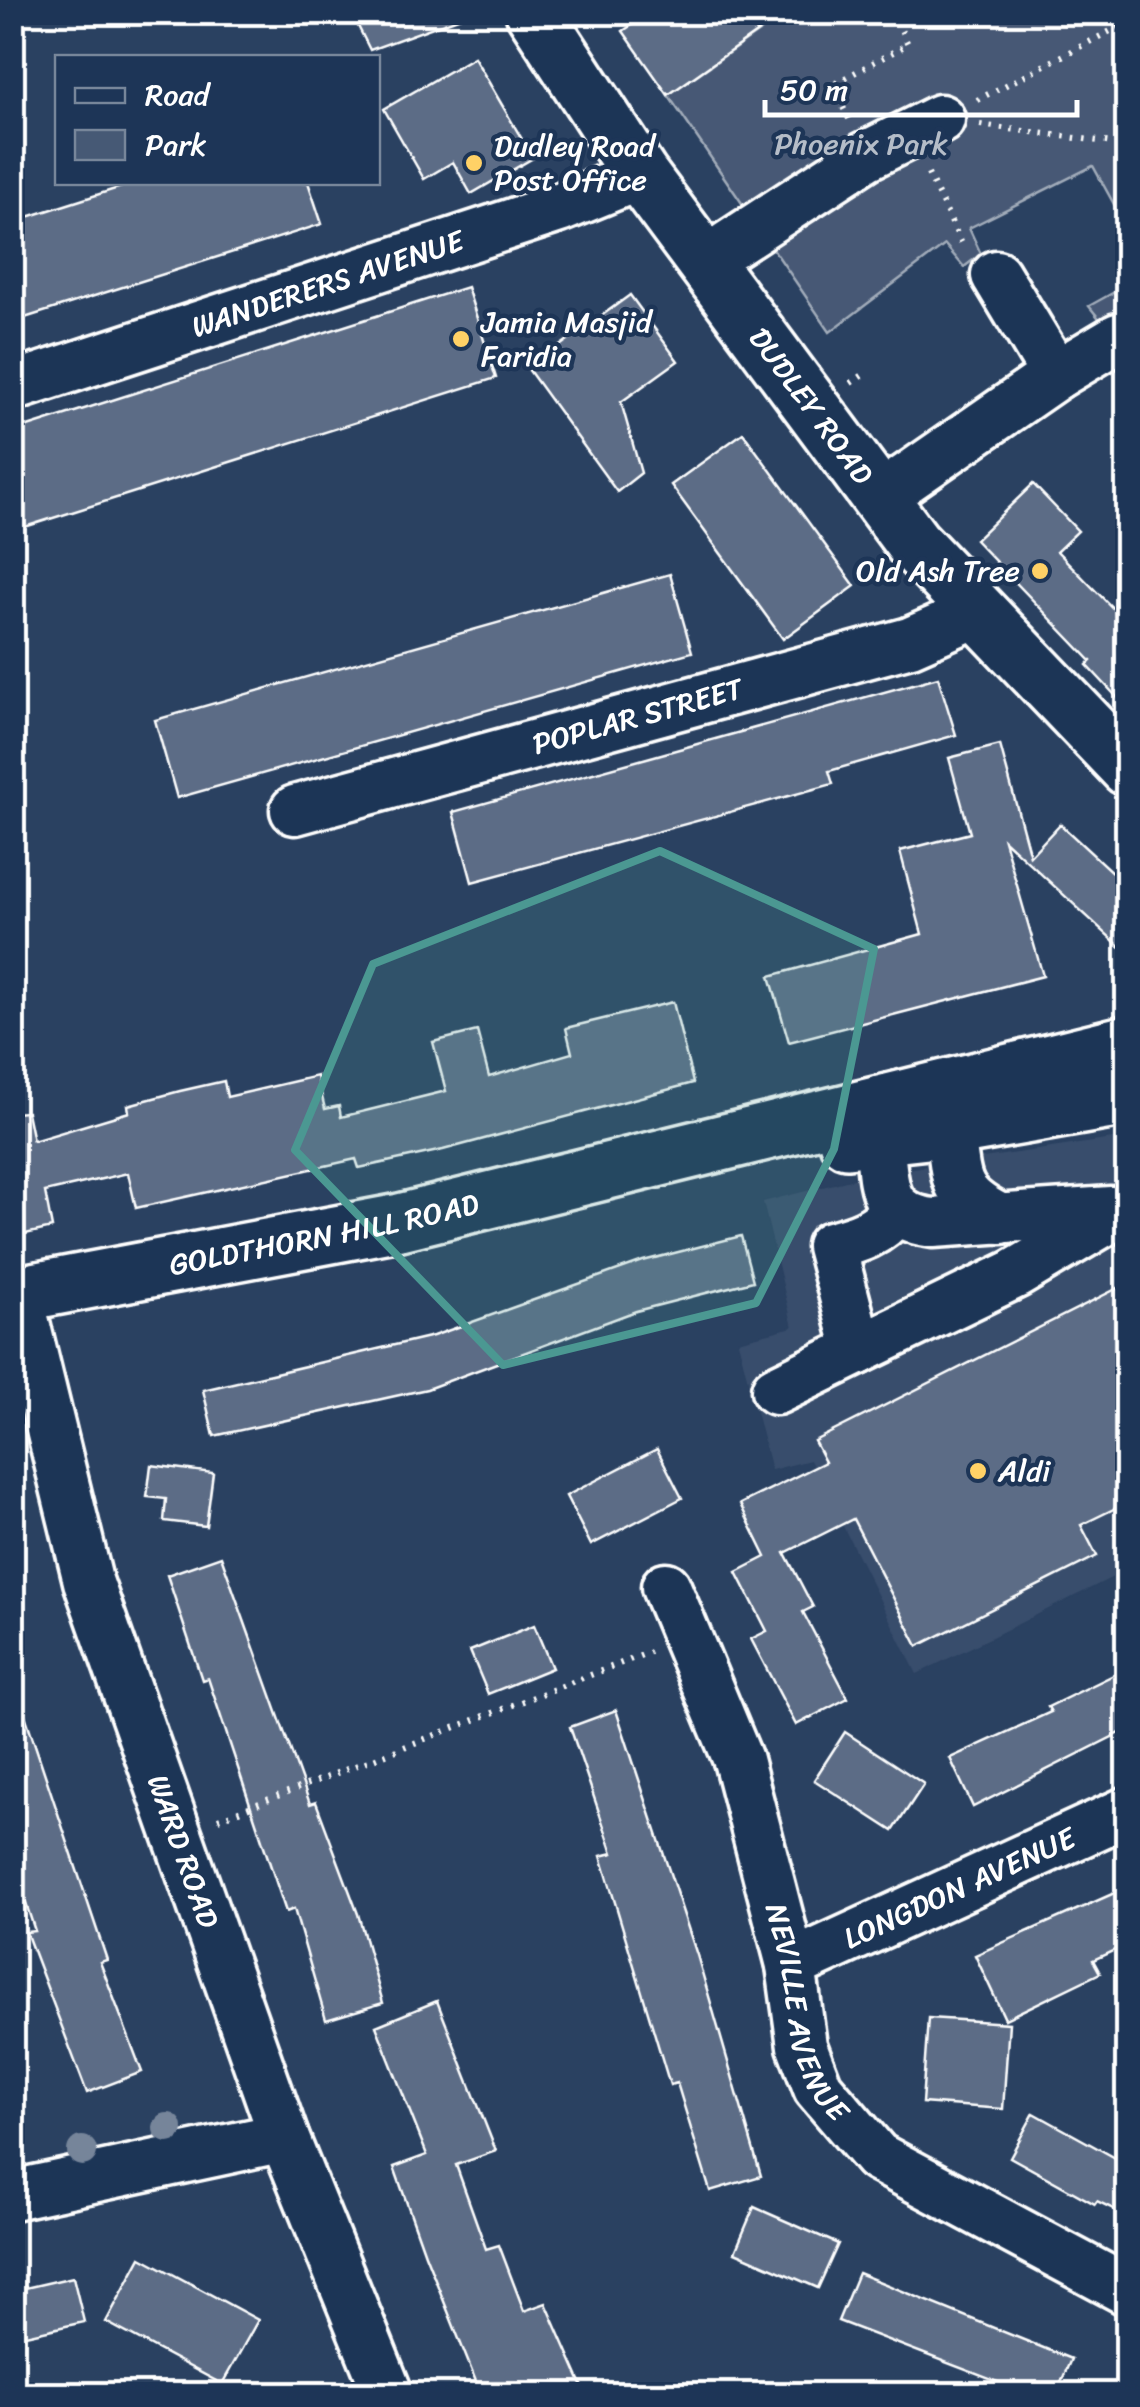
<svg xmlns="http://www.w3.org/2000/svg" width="1140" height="2407" viewBox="0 0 1140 2407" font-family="Sriracha,sans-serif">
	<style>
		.built { fill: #394e6c }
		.green { fill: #465975; stroke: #a2acba; stroke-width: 2.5 }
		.building { fill: #5b6c86; stroke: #fff; stroke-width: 2.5 }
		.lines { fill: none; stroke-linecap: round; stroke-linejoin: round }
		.minor-casing { stroke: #fff; stroke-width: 55 }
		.major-casing { stroke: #fff; stroke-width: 62 }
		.path { stroke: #fff; stroke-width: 6; stroke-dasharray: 2.5 8; stroke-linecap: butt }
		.minor { stroke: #1d3557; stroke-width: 48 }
		.major { stroke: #1d3557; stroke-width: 55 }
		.tree { fill: #76859a }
		.marked { fill: #4b9892; fill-opacity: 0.2; stroke: #4b9892; stroke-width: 8; stroke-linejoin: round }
		.poi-dot { fill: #ffd166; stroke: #1d3557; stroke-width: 4 }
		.labels { text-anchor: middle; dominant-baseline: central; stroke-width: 9; stroke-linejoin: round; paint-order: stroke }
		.park-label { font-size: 30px; fill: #b5bdc8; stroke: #1d3557 }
		.poi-label { font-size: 30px; fill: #fff; stroke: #1d3557; text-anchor: start }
		.street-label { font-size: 30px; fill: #fff; stroke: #1d3557 }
	</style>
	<rect width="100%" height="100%" fill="#2a4161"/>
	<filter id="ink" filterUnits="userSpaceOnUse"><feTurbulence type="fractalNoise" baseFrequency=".01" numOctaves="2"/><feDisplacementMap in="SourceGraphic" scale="20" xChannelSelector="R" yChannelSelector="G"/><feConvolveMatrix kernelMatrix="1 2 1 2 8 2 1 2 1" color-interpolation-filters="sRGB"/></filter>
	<g filter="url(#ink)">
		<!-- built -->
		<path class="built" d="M1127 1137V1570L917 1674 810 1460 771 1470 738 1341 793 1327 763 1202 874 1174Z"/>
		<!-- green -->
		<g class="green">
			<path d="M786 13H1127V228L1093 166 969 228 981 254 964 267 945 245 830 332 668 95Z"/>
			<path d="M1127 285V353L1089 306Z"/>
		</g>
		<!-- building -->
		<g class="building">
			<path d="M351 12H460L461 17 370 50Z"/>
			<path d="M651 12H786L668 95 623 31Z"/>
			<path d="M474 57 533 158 471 194 453 162 424 179 384 109Z"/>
			<path d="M137 182H308L322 224 12 322V222Z"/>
			<path d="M467 287 496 378 12 531V432Z"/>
			<path d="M630 295 678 361 621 402 641 473 617 492 528 369Z"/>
			<path d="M743 433 855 586 783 639 671 485Z"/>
			<path d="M1033 484 1078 531 1057 551 1128 624V709L1087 665 1091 661 975 540Z"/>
			<path d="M670 574 692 652 177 798 155 720Z"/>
			<path d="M938 677 956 735 829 771 833 784 472 882 453 812Z"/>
			<path d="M1000 745 1030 856 1060 824 1128 887V954L1004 840 1043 976 789 1042 770 976 922 934 900 851 970 833 949 758Z"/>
			<path d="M673 1002 693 1083 443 1150 359 1168 356 1159 136 1208 128 1173 45 1192 52 1228 12 1237V1113L27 1112 33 1141 129 1112 128 1105 180 1091 224 1081 227 1097 317 1076 325 1109 339 1106 341 1117 446 1091 433 1042 477 1031 489 1077 572 1053 566 1028Z"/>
			<path d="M741 1236 753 1281 636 1311 427 1389 214 1436 203 1390 433 1336 643 1261Z"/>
			<path d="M1128 1283V1502L1081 1525 1097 1556 918 1646 853 1519 785 1553 813 1607 803 1612 848 1698 796 1725 751 1639 767 1631 737 1572 766 1557 740 1504 825 1462 814 1441Z"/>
			<path d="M657 1449 682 1498 591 1545 566 1496Z"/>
			<path d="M151 1465 213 1473 206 1526 164 1521 166 1499 147 1497Z"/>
			<path d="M221 1556 310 1804 316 1802 358 1914 383 2003 326 2020 294 1909 286 1912 208 1678 202 1680 167 1575Z"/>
			<path d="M534 1625 552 1668 488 1694 470 1651Z"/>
			<path d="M1128 1668V1729L973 1807 950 1758 1051 1712 1048 1707Z"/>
			<path d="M19 1697 107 1960 100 1962 142 2072 87 2093 26 1932 35 1931 12 1861V1698Z"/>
			<path d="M616 1710 697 1955 761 2176 710 2191 677 2083 670 2085 601 1856 613 1853 570 1727Z"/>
			<path d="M845 1732 924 1784 893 1831 814 1780Z"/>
			<path d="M1128 1887V1944L1093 1960 1100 1973 1005 2019 975 1955Z"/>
			<path d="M437 2001 496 2151 456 2165 486 2249 499 2245 524 2311 546 2303 586 2394H481L425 2254 394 2167 427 2155 376 2026Z"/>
			<path d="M928 2018 1009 2023 1003 2109 922 2103Z"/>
			<path d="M1034 2113 1128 2165V2216L1097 2201 1095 2204 1010 2157Z"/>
			<path d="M754 2207 838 2244 818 2288 735 2252Z"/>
			<path d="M141 2257 258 2320 222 2384 106 2322Z"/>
			<path d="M858 2273 1071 2359 1056 2394H1029L838 2321Z"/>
			<path d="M73 2277 84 2322 12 2338V2291Z"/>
		</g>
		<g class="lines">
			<!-- minor casing -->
			<g class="minor-casing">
				<g id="minor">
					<path d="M728 246 866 156 940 119"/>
					<path d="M996 275 1056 375"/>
					<path id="s1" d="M12 387 559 208 640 175"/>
					<path d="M880 497 1056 375 1118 338"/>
					<path id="s2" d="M295 810 910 642 976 613"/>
					<path d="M924 1109 937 1111C970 1162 932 1186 1001 1219"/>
					<path d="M879 1136C884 1182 878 1216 933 1223L1111 1211"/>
					<path d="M895 1211C878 1233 858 1239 831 1246L858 1350 1015 1274 1128 1207"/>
					<path id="s3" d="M18 1294 88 1581 284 2137 388 2394"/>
					<path d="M776 1390 858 1350"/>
					<path id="s4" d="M666 1587 738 1760 791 1965 802 2046 818 2088 877 2157 1128 2291"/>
					<path id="s5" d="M791 1965 1128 1811"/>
					<path d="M12 2195 284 2137"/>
				</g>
			</g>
			<!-- major casing -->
			<g class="major-casing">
				<g id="major">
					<path id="s6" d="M534 12 640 175 913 543 1128 768"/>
					<path d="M847 1140 955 1128 1128 1098"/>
					<path id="s7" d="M12 1295 400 1222 1128 1043"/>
				</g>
			</g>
			<!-- path -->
			<g class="path">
				<path d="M1106 12 1109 31"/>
				<path d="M977 100 1128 22"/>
				<path d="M849 119 832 85 908 44 892 12"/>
				<path d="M980 125 1128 145"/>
				<path d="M928 174 964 248"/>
				<path d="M851 383 866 373"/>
				<path d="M218 1819 650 1652"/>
			</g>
			<!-- minor -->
			<use href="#minor" class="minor"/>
			<!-- major -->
			<use href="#major" class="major"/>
		</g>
		<!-- trees -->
		<g class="tree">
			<circle cx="168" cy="2128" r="15"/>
			<circle cx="82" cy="2151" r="15"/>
		</g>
	</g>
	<!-- marked area -->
	<path class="marked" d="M660 851 874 949 834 1149 756 1303 503 1365 295 1150 373 964Z"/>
	<!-- markers -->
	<g class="poi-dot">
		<circle cx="474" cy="163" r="10"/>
		<circle cx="461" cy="339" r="10"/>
		<circle cx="1040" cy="571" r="10"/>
		<circle cx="978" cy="1471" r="10"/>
	</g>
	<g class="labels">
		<!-- park labels -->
		<g class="park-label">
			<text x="861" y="144">Phoenix Park</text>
		</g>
		<!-- poi labels -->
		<g class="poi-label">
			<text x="494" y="146">Dudley Road<tspan x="494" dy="34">Post Office</tspan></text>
			<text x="481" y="322">Jamia Masjid<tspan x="481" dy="34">Faridia</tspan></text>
			<text x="1020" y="571" text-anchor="end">Old Ash Tree</text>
			<text x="998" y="1471">Aldi</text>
		</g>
		<!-- street labels -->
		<g class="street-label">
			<text stroke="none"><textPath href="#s1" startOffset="332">WANDERERS AVENUE</textPath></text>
			<text stroke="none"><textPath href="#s6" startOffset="482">DUDLEY ROAD</textPath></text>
			<text stroke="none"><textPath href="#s2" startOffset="355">POPLAR STREET</textPath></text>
			<text stroke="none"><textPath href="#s7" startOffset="318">GOLDTHORN HILL ROAD</textPath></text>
			<text stroke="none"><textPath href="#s3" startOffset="582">WARD ROAD</textPath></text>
			<text stroke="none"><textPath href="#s5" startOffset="185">LONGDON AVENUE</textPath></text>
			<text stroke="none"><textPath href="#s4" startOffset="450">NEVILLE AVENUE</textPath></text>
		</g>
	</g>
	<!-- margin -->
	<rect width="1140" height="2407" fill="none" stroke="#1d3557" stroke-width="50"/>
	<rect x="25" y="25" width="1090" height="2357" fill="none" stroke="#fff" stroke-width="4" filter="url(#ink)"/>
	<!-- legend -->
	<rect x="55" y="55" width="325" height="130" fill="#1d3557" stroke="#77869a" stroke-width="2.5"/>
	<rect x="75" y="88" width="50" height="15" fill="#1d3557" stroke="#77869a" stroke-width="2.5"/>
	<text x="145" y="105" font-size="30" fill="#ffffff">Road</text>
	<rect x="75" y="130" width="50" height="30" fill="#465975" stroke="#77869a" stroke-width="2.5"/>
	<text x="145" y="155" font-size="30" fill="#ffffff">Park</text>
	<!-- scale -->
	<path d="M765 100v15h312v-15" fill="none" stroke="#ffffff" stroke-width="5"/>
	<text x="780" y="100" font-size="30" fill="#ffffff" stroke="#1d3557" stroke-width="8" paint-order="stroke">50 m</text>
</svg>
